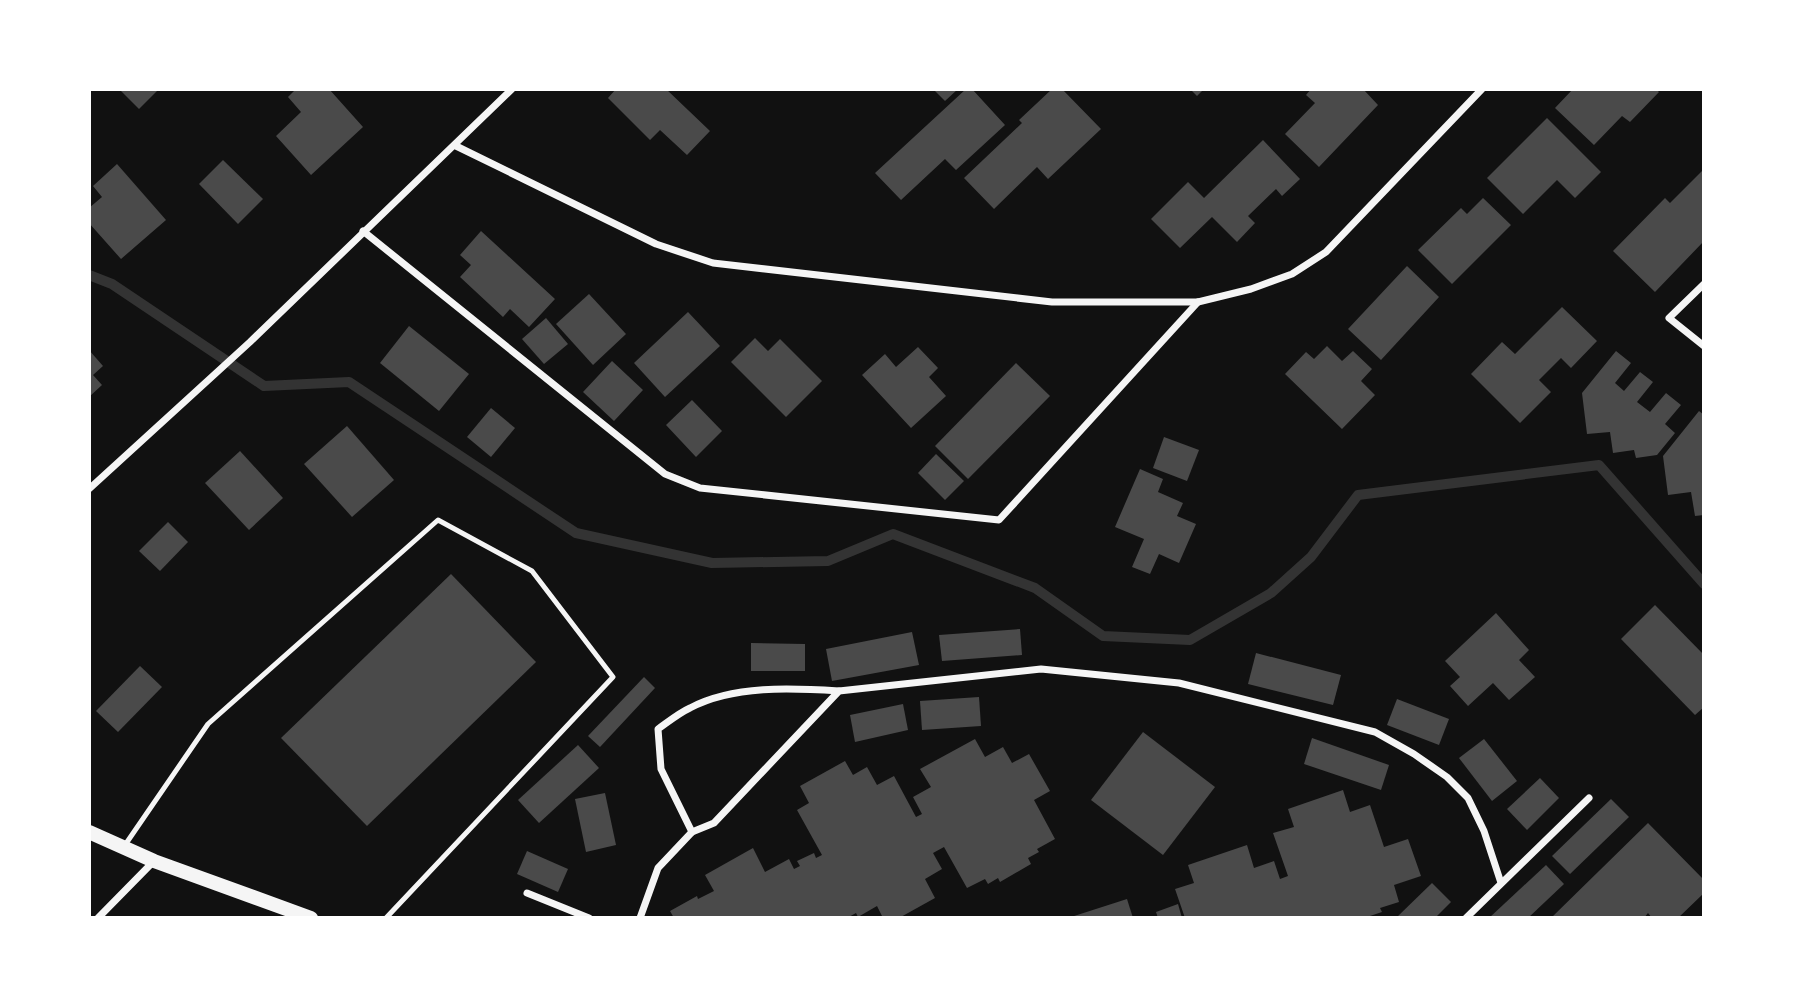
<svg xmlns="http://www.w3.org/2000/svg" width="1793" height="1007" viewBox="0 0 1793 1007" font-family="'Exo 2',sans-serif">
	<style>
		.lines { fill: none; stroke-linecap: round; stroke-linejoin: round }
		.stream { stroke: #333; stroke-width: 10 }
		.building { fill: #4a4a4a }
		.service { stroke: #f5f5f5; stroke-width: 5 }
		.minor { stroke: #f5f5f5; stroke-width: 7 }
		.secondary { stroke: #f5f5f5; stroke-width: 14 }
	</style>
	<rect width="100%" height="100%" fill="#111"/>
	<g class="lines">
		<!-- stream -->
		<path class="stream" d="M89 275 112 284 264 386 349 382 576 533 712 563 828 561 893 534 1035 588 1103 636 1190 640 1271 593 1311 557 1358 495 1599 465 1704 584"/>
	</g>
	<!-- building -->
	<g class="building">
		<path d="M119 89H159L139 109Z"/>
		<path d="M296 89H329L363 127 311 175 276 136 301 112 288 97Z"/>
		<path d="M616 89H666L710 131 687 155 660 130 650 140 608 98Z"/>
		<path d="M933 89H958L945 101Z"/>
		<path d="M966 89H972L1005 125 956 170 945 159 901 200 875 173Z"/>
		<path d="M1052 89H1062L1101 129 1048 179 1037 167 994 209 964 178 1022 123 1019 120Z"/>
		<path d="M1190 89H1204L1197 96Z"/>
		<path d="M1311 89H1363L1378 105 1319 167 1285 134 1315 103 1306 95Z"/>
		<path d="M1573 89H1656L1659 92 1630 122 1622 116 1594 145 1555 108Z"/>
		<path d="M1547 118 1601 172 1575 198 1557 180 1523 214 1487 178Z"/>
		<path d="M1263 140 1300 179 1282 196 1276 189 1248 216 1255 223 1237 242 1212 217 1180 248 1151 219 1188 182 1204 198Z"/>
		<path d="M223 160 263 199 238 224 199 184Z"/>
		<path d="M117 164 166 220 121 259 89 223V208L102 197 93 186Z"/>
		<path d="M1704 169V241L1655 292 1613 251 1665 198 1670 203Z"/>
		<path d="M1483 198 1511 225 1452 284 1418 250 1461 208 1467 214Z"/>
		<path d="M481 231 555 299 529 327 510 309 503 317 460 277 471 265 460 255Z"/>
		<path d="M1407 266 1439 297 1381 360 1348 329Z"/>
		<path d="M589 294 626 334 593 365 556 324Z"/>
		<path d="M1562 307 1597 341 1571 368 1561 358 1539 380 1551 392 1520 423 1471 374 1502 342 1515 354Z"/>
		<path d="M688 312 720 346 665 397 634 363Z"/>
		<path d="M546 318 568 344 544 364 522 339Z"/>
		<path d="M409 326 469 374 439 411 380 363Z"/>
		<path d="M755 338 768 351 780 339 822 381 786 417 731 362Z"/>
		<path d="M1327 346 1342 361 1353 351 1372 369 1361 381 1375 395 1342 429 1285 374 1306 352 1314 359Z"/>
		<path d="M918 347 938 368 929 377 946 396 911 428 862 375 885 354 896 367Z"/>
		<path d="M89 350 103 366 93 375 102 385 89 397Z"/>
		<path d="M1616 351 1631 363 1615 383 1624 391 1640 372 1653 382 1637 402 1650 412 1666 393 1681 405 1665 424 1675 433 1657 455 1636 458 1634 450 1613 453 1610 432 1587 434 1582 393Z"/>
		<path d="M612 361 643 390 614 421 583 392Z"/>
		<path d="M1016 363 1050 396 968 479 935 446Z"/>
		<path d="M692 400 722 431 696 457 666 425Z"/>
		<path d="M491 408 515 428 491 457 467 437Z"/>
		<path d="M1699 411 1704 415V515L1695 516 1691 492 1668 495 1663 456Z"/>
		<path d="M347 426 394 480 352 517 304 464Z"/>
		<path d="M1164 437 1199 450 1187 481 1153 468Z"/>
		<path d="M240 451 283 498 249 530 205 483Z"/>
		<path d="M936 454 964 481 945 500 918 473Z"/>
		<path d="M1140 469 1163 479 1158 492 1183 503 1177 516 1196 524 1179 563 1159 554 1150 574 1132 567 1144 539 1115 527Z"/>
		<path d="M168 522 188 542 160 571 139 551Z"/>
		<path d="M451 574 536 662 367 826 281 738Z"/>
		<path d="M1655 605 1704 655V707L1695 715 1621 639Z"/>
		<path d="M1496 613 1529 650 1519 660 1535 677 1509 700 1493 683 1468 706 1450 686 1460 677 1445 661Z"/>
		<path d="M1020 629 1022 655 942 661 939 635Z"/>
		<path d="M912 632 919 665 832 681 826 649Z"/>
		<path d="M751 643 805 644V671H751Z"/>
		<path d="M1256 653 1341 675 1333 705 1248 684Z"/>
		<path d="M140 666 162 687 118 732 96 711Z"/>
		<path d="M644 677 655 688 600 747 588 736Z"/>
		<path d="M979 697 981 726 922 730 920 701Z"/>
		<path d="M1397 699 1449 719 1439 745 1387 725Z"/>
		<path d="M903 704 908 730 855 742 850 715Z"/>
		<path d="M1143 732 1215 787 1163 855 1091 800Z"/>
		<path d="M1312 738 1389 765 1381 790 1304 764Z"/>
		<path d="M975 739 985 757 1003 747 1012 763 1029 754 1050 791 1034 800 1055 839 1037 849 1039 852 1028 858 1031 864 1000 882 998 878 988 884 985 879 967 888 944 847 933 853 942 869 925 879 935 898 899 918H883L877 906 858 917 856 913 847 918H674L670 911 697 896 698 899 714 891 705 875 753 848 765 872 789 859 794 869 800 866 797 861 814 853 816 858 822 855 797 810 809 803 800 786 845 761 853 775 867 767 877 785 894 776 916 817 922 814 913 797 931 787 920 769Z"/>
		<path d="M1484 739 1517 781 1492 801 1459 758Z"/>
		<path d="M578 745 599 768 539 823 518 800Z"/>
		<path d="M1540 778 1559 798 1527 830 1507 809Z"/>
		<path d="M1343 790 1350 812 1370 805 1384 847 1408 839 1421 876 1394 885 1399 902 1380 908 1382 912 1370 916 1371 918H1185L1175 889 1194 883 1188 865 1247 845 1254 868 1274 861 1280 879 1288 876 1273 833 1294 827 1288 809Z"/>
		<path d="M605 793 616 845 586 852 575 799Z"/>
		<path d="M1611 799 1629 817 1570 874 1552 856Z"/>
		<path d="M1648 823 1704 880V893L1678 918H1652L1648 913 1644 918H1551Z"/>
		<path d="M527 851 568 869 558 892 517 874Z"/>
		<path d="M1546 865 1564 884 1528 918H1489Z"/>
		<path d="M1432 883 1451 902 1435 918H1396Z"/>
		<path d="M1127 899 1133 918H1071V917Z"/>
		<path d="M1178 904 1182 918H1158L1156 912Z"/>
	</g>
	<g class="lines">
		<!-- service -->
		<path class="service" d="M125 845 208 724 438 520 532 571 613 677 386 918"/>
		<!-- minor -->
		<g class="minor">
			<path d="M456 146 656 244 713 263 1052 302H1198L1251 289 1292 274 1326 252 1482 89"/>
			<path d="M363 231 665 474 700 488 999 520 1198 302"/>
			<path d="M1704 284 1669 318 1704 346"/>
			<path d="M89 489 250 342 512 89"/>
			<path d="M692 832 661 769 658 729C668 722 679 713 690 708 733 685 792 688 839 691"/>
			<path d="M527 893 589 918"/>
			<path d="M98 918 154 861"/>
			<path d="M640 918 658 868 692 832 714 823 839 691 1041 669 1179 683 1375 732 1414 754 1447 777 1468 798 1484 831 1501 883"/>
			<path d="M1466 918 1589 798"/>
		</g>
		<!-- secondary -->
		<path class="secondary" d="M89 832 154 861 311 918"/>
	</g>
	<!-- border -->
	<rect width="1793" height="1007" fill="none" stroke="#ffffff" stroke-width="182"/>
</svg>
